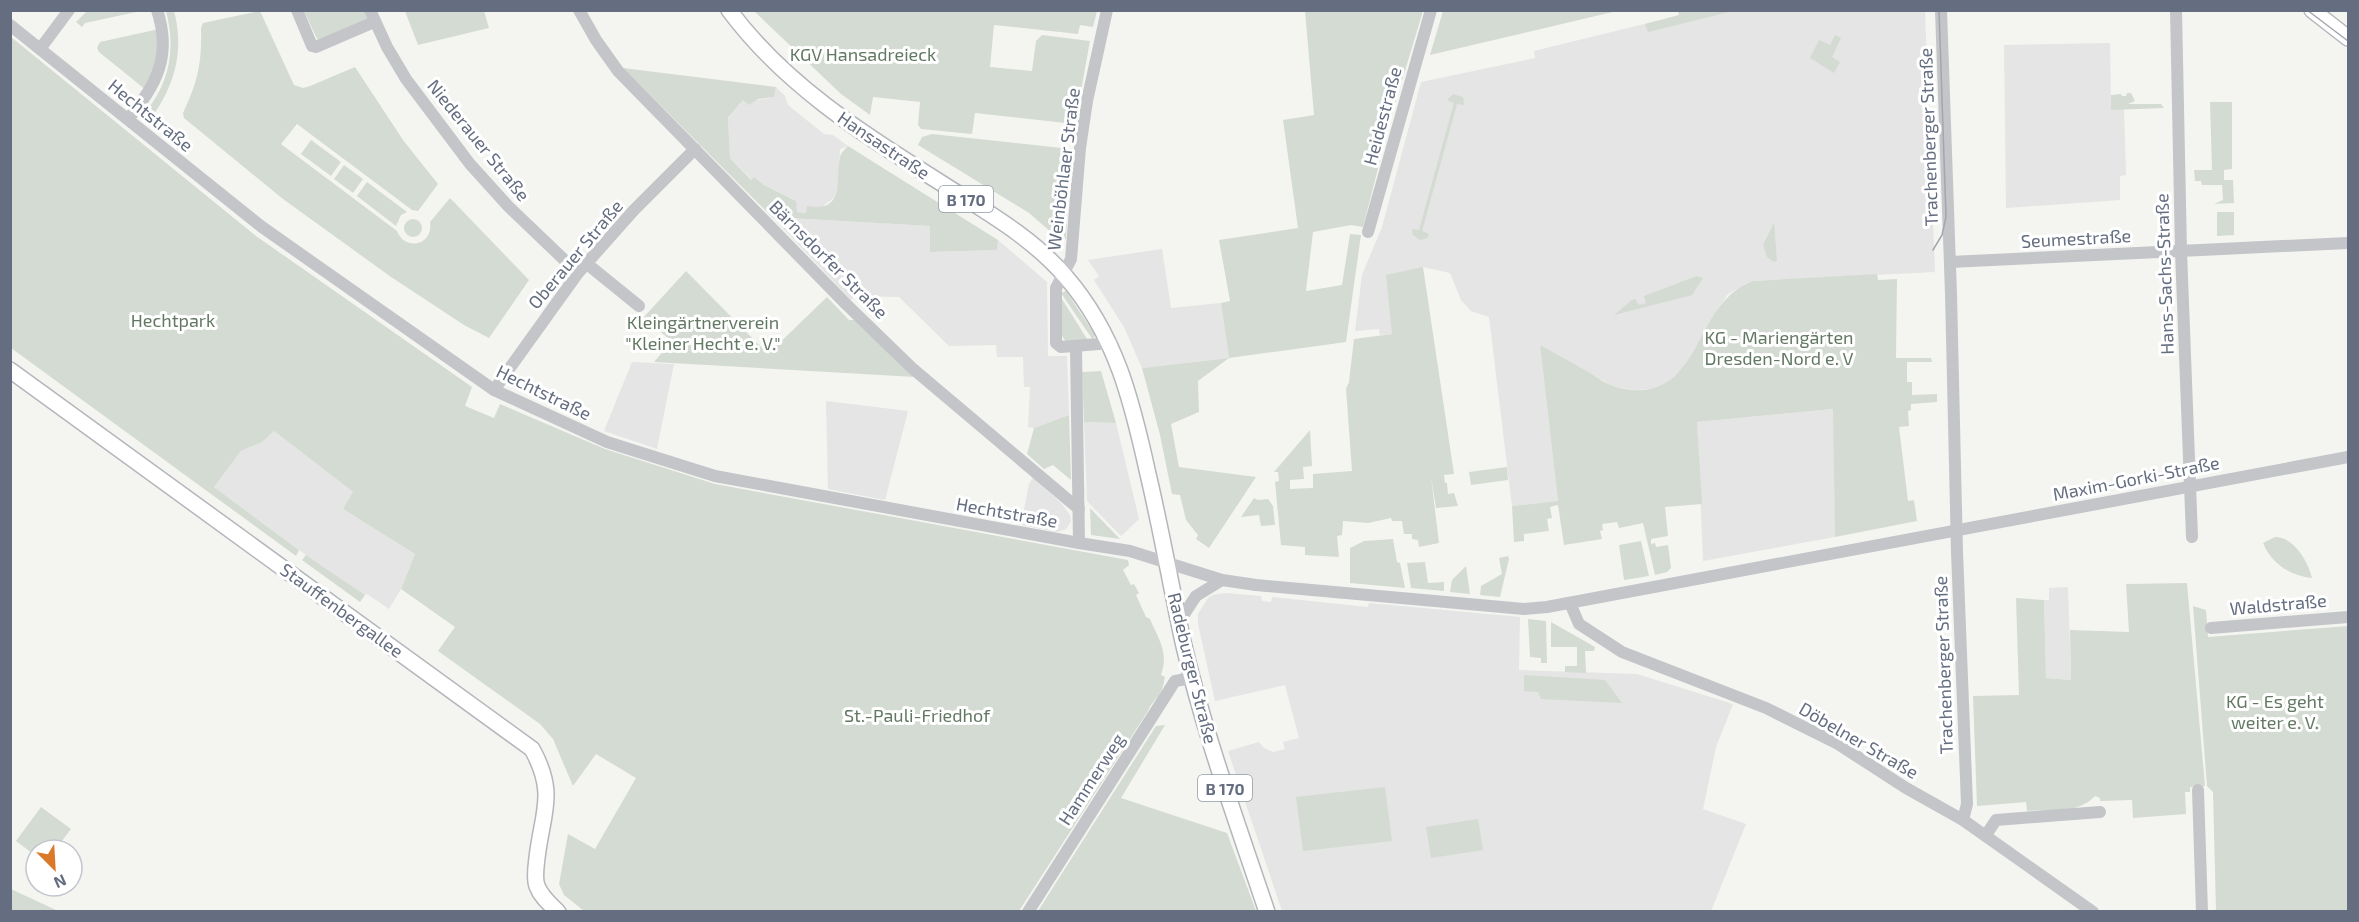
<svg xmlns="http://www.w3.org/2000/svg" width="2359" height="922" viewBox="0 0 2359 922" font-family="'Exo 2',sans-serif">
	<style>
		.built { fill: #e4e5e4 }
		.green { fill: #d4dbd2 }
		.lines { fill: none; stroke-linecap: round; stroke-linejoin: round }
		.major-casing { stroke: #b3b6bb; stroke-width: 18 }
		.minor { stroke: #c3c5c9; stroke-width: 12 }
		.major { stroke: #fff; stroke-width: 15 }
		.tram { stroke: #a3a6ad; stroke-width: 1.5 }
		.labels { text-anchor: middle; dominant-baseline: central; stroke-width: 6; stroke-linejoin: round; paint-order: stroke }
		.shield { fill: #fff; stroke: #939aa7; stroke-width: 1.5 }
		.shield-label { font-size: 16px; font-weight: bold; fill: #656e81 }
		.park-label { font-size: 18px; fill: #637863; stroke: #fff }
		.street-label { font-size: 18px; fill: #656e81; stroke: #fff }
	</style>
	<rect width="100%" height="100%" fill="#f4f5f1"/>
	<!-- built -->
	<g class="built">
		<path d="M1697 11H1925L1935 272 1753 281 1745 284 1727 295 1681 371 1663 385 1655 389 1636 390 1614 387 1540 345 1558 501 1512 506 1489 317 1471 311 1461 300 1450 273 1423 267 1392 334 1380 335 1379 329 1355 331 1362 275 1382 227 1421 82 1535 58 1534 51Z"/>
		<path d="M2110 43 2111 109H2124L2126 175 2120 176V200L2006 208 2004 45Z"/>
		<path d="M776 87 785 96 788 105 824 134 833 135 848 146 840 149 838 186 834 198 823 206 807 213 797 212 795 200 764 185 754 177 752 180 730 158 728 119 743 100 752 101 774 97Z"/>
		<path d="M772 217 930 226V252L997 250 998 240 1047 282 1048 356H1067L1069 415 1034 428 1028 427 1030 387H1024L1023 357H997L996 345 949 346 899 297 855 296 851 300Z"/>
		<path d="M1162 249 1171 308 1221 303 1229 358 1142 368 1124 327 1094 280 1099 276 1088 260Z"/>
		<path d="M632 362 674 364 657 449 604 431Z"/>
		<path d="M826 401 908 411 885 500 828 489Z"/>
		<path d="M1834 409 1835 537 1703 561 1697 422Z"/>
		<path d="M1084 422 1116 423 1139 519 1121 536 1087 501Z"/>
		<path d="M274 431 354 493 343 509 415 554 401 589 389 609 367 594 365 595 306 555 214 487 241 451 262 442Z"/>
		<path d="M1033 477 1062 504 1070 515 1071 521 1066 529 1057 532 1021 525 1029 484Z"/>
		<path d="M2068 587 2071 680 2046 678 2044 600H2049V588Z"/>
		<path d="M1226 593 1261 596 1262 601 1271 602 1272 597 1368 607 1369 603 1520 617 1519 670 1637 674 1733 704 1716 747 1703 809 1746 824 1711 911H1282L1228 751 1259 742 1264 748 1273 752 1285 749 1283 742 1299 738 1285 685 1215 701 1198 624V614L1208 598 1213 595Z"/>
	</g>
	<!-- green -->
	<g class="green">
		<path d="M87 11V10L141 11 85 23 82 27 76 22Z"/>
		<path d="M166 11H174C184 49 176 82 154 114L162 123 159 126 144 114C170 83 176 49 166 11Z"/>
		<path d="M260 11 294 85 303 88 310 86 355 67 403 140 438 184 418 211 412 210 297 124 281 144 397 231C405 252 434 245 430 222L450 198 529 280 489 338 464 325 391 277 283 199 184 118 183 113C198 82 202 62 201 28L203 23Z"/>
		<path d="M304 11H365L368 18 318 41Z"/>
		<path d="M405 11H484L489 28 418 45Z"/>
		<path d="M754 11H1097L1093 27 1080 25 1078 34 994 25 990 67 1032 71 1036 41 1042 35 1090 41 1075 124 975 113 972 134 921 129 918 125 920 102 873 97 870 115 841 94Z"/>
		<path d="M1305 11H1423L1392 114 1363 227 1351 225 1313 232 1306 291 1342 285 1350 234 1361 235 1346 342 1229 358 1198 381 1199 412 1171 424 1179 467 1256 477 1209 548 1196 539 1198 535 1186 520 1180 495 1172 494 1160 435 1142 368 1229 358 1221 303 1230 301 1219 240 1298 228 1283 120 1314 115Z"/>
		<path d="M1443 11V10L1617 11 1430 55Z"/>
		<path d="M1678 11V10L1733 11 1648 32 1645 24 1679 15Z"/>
		<path d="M159 29 160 49 146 90 99 52 97 48 100 42Z"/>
		<path d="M1835 35 1841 38 1832 57 1840 62 1834 73 1810 58 1819 40 1830 45Z"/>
		<path d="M11 37 256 236 472 387 465 406 494 418 500 404 605 449 715 484 1128 560 1129 565 1123 570 1131 585 1134 584 1139 593 1136 595 1146 617 1150 619C1159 640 1169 653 1161 675L1165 677C1164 682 1163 689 1160 693 1156 700 1151 703 1148 711L1019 911H584L564 895 559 884 568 834 595 849 636 778 596 754 573 786 553 739 540 724 438 651 455 627 401 589 415 554 343 509 353 492 274 431 262 442 241 451 214 487 299 550 296 556 11 348Z"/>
		<path d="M623 68 776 87 774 97 758 99 749 105 743 100 728 118 730 158 751 180 754 177 764 185 796 201 797 212 806 213 807 206C846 213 835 180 840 157 841 153 845 149 848 146L998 240 997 250 930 252V226L772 217Z"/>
		<path d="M2127 93H2131L2135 101 2128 104H2161L2164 108 2111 110V95L2121 94 2122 96H2126Z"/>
		<path d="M1453 94 1463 97 1464 105 1457 104 1422 231 1429 234 1427 238 1420 240 1413 235 1412 229 1419 230 1454 103 1447 100Z"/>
		<path d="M2210 102H2232V169L2224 170V180H2233L2234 203 2214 204 2223 200 2222 185H2202L2201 181H2195L2194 170H2212Z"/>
		<path d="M932 134 1071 149 1066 239H1059L1029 213 918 145 922 137Z"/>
		<path d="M311 140 341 162 331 176 301 154Z"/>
		<path d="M344 165 363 179 353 193 334 179Z"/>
		<path d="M367 182 407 212 401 215 396 226 357 196Z"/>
		<path d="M2217 212H2234V235L2217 236Z"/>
		<circle cx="413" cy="228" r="9"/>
		<path d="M1774 223 1777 261 1774 262 1767 257 1763 245Z"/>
		<path d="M1423 267 1454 474 1444 475 1445 483H1447L1448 494 1454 493 1458 506 1436 508 1431 477 1439 543 1419 547 1418 540 1412 539V534H1404L1402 521H1392L1391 518 1368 523 1343 521 1342 535 1337 536 1339 557 1305 555V547L1281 545 1275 482 1279 481 1278 472H1274L1310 430 1312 466 1303 467 1304 479 1290 480V489L1313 488V474L1352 471 1346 389 1349 382 1354 339 1392 334 1386 275Z"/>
		<path d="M686 271 768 354 827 297 849 320H858L915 377 654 362 672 341 643 318Z"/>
		<path d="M1877 274 1878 280 1897 279 1896 358H1931L1932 362H1907V382H1912V395L1937 394V402L1911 404V410L1908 411 1909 426 1899 427 1908 501 1914 500 1917 521 1835 537 1833 409 1697 422 1702 504 1665 507 1668 536 1651 539V544L1655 543 1656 547 1668 545 1671 568 1667 572 1655 575 1643 523 1619 528 1617 522 1602 524 1603 530 1600 531 1602 539 1564 545 1558 505 1550 507 1552 518 1547 519 1549 531 1524 534V541L1514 542 1512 506 1558 501 1540 345C1557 354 1574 364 1592 374 1599 379 1608 385 1616 387 1703 410 1690 303 1753 281Z"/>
		<path d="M1697 276 1703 278 1692 295 1614 315 1632 300 1635 299 1639 305 1646 303 1644 296Z"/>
		<path d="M1066 291 1095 335 1093 340 1061 293Z"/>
		<path d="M1060 296 1089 342H1066L1061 334Z"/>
		<path d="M1101 371 1116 423 1084 422 1082 372Z"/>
		<path d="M1069 415 1071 480 1053 465 1044 469 1027 454 1034 428Z"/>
		<path d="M1507 467 1508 480 1471 485 1469 472Z"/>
		<path d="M1254 498 1258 500 1268 499 1273 506 1275 525 1261 526 1259 515 1241 517Z"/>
		<path d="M1090 508 1120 539 1091 535Z"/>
		<path d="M2275 537C2294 537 2308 562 2312 578 2289 575 2272 564 2263 543Z"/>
		<path d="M1393 539 1397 562 1400 563 1405 588 1350 583V548L1364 541Z"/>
		<path d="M1641 541 1649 576 1624 580 1619 545Z"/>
		<path d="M306 555 365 595 360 602 302 560Z"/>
		<path d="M1508 556 1509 559 1500 597 1480 595 1481 586 1502 574 1499 558Z"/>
		<path d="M1425 562 1428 583 1444 582V591L1411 588 1407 563Z"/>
		<path d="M1466 566 1470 594 1450 592 1452 580Z"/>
		<path d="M2187 583 2205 786 2190 787V792H2185L2186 814 2133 818 2132 800 2100 801V798L2095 796C2077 815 2050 809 2027 811L2026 802 1977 806 1973 696 2019 695 2016 598 2044 600 2046 678 2071 680 2070 630 2129 632 2126 584Z"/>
		<path d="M2193 606 2206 610 2208 637 2348 626V911H2216L2213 792 2207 786Z"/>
		<path d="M1528 619 1546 621 1547 663H1541V658L1530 657Z"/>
		<path d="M1551 622 1595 647 1594 651H1585L1586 673 1565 672V666H1577V647H1551Z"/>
		<path d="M1524 675 1605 680 1622 703 1541 699 1538 692 1524 691Z"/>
		<path d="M1165 725 1121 798 1227 833 1256 911H1038L1156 726Z"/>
		<path d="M1385 787 1392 841 1303 851 1296 797Z"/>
		<path d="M41 807 71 829 55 850H36V856L16 841Z"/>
		<path d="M1478 819 1483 850 1431 858 1426 827Z"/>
		<path d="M10 889H11L58 911H11Z"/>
	</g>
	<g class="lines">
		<!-- major casing -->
		<g class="major-casing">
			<g id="major">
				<path d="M729 10C784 84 861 133 938 181 983 210 1031 236 1066 277 1116 335 1132 401 1148 474 1161 529 1171 586 1183 642 1204 733 1237 822 1267 912"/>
				<path d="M2312 10 2348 38"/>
				<path d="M10 370 532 749C557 794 542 813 537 858 536 867 534 878 537 886 541 897 550 904 558 912"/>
			</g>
		</g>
		<!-- minor -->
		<g class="minor">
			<path d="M297 10 312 46 316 47 374 22"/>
			<path d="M370 10 387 47 406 79 470 164 508 206 578 273"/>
			<path d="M579 10 596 40 618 71 847 305 912 368 1079 509"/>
			<path d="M1107 10 1087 101 1080 148 1071 259 1056 288V343L1061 347 1111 343"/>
			<path d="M1941 10 1951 294 1957 552 1967 804 1963 820"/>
			<path d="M2176 10 2181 251 2192 537"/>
			<path d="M10 25 262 227 494 390 607 442 715 476 1079 543 1130 551 1222 580 1256 585 1524 609 1547 607 2348 457"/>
			<path d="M40 49 69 10"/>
			<path d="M128 119C157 85 172 55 157 10"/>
			<path d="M1368 232 1431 10"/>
			<path d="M1950 262 2348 243"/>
			<path d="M586 263 639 306"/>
			<path d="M1076 347 1079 543"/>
			<path d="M494 390 578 273 634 210 695 149"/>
			<path d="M1570 603 1579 624 1622 652 1766 708 1838 744 1906 788 1963 820 2093 912"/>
			<path d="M1179 622 1196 596 1222 580"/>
			<path d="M2211 628 2348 617"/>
			<path d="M2198 790 2202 912"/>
			<path d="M1986 835 1996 820 2100 812"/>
			<path d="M1028 912 1175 681 1192 678"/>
		</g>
		<!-- major -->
		<use href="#major" class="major"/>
		<!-- tram -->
		<g class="tram">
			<path d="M2307 10 2348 41"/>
			<path d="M1933 250 1942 235 1946 217 1939 10"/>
		</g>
	</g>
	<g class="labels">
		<!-- shield labels -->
		<g class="shield">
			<rect x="939" y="186" width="54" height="26" rx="4.5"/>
			<rect x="1198" y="775" width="54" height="26" rx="4.5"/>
		</g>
		<g class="shield-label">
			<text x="966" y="199">B 170</text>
			<text x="1225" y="788">B 170</text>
		</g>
		<!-- park labels -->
		<g class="park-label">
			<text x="863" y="54">KGV Hansadreieck</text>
			<text x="173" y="320">Hechtpark</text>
			<text x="703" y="322">Kleingärtnerverein<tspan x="703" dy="21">"Kleiner Hecht e. V."</tspan></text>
			<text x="1779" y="337">KG - Mariengärten<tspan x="1779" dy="21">Dresden-Nord e. V</tspan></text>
			<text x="2275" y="701">KG - Es geht<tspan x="2275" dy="21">weiter e. V.</tspan></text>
			<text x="917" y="715">St.-Pauli-Friedhof</text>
		</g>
		<!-- street labels -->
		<g class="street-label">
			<text transform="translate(151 115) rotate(39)">Hechtstraße</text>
			<text transform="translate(1382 116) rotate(-75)">Heidestraße</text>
			<text transform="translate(1928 137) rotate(-92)">Trachenberger Straße</text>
			<text transform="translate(479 140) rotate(51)">Niederauer Straße</text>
			<text transform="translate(884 145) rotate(34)">Hansastraße</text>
			<text transform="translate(1063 169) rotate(-83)">Weinböhlaer Straße</text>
			<text transform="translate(2076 238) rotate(-3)">Seumestraße</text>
			<text transform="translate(575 254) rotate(-50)">Oberauer Straße</text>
			<text transform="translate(829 259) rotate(45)">Bärnsdorfer Straße</text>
			<text transform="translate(2164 274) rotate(-92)">Hans-Sachs-Straße</text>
			<text transform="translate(544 392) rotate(26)">Hechtstraße</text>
			<text transform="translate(2136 478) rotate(-11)">Maxim-Gorki-Straße</text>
			<text transform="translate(1007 512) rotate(10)">Hechtstraße</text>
			<text transform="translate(2278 604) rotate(-5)">Waldstraße</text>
			<text transform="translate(342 610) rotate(36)">Stauffenbergallee</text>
			<text transform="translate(1943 665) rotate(-92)">Trachenberger Straße</text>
			<text transform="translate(1193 668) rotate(76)">Radeburger Straße</text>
			<text transform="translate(1859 740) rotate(30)">Döbelner Straße</text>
			<text transform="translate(1091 779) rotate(-57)">Hammerweg</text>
		</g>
	</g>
	<!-- border -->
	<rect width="2359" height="922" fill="none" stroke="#656e81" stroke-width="24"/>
	<!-- north arrow -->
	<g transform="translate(54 868) rotate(156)"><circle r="28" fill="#ffffff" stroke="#c1c5cd" stroke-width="1.5"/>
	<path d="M0-4.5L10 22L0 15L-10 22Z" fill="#db792b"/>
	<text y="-9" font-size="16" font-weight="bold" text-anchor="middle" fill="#656e81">N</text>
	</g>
</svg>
